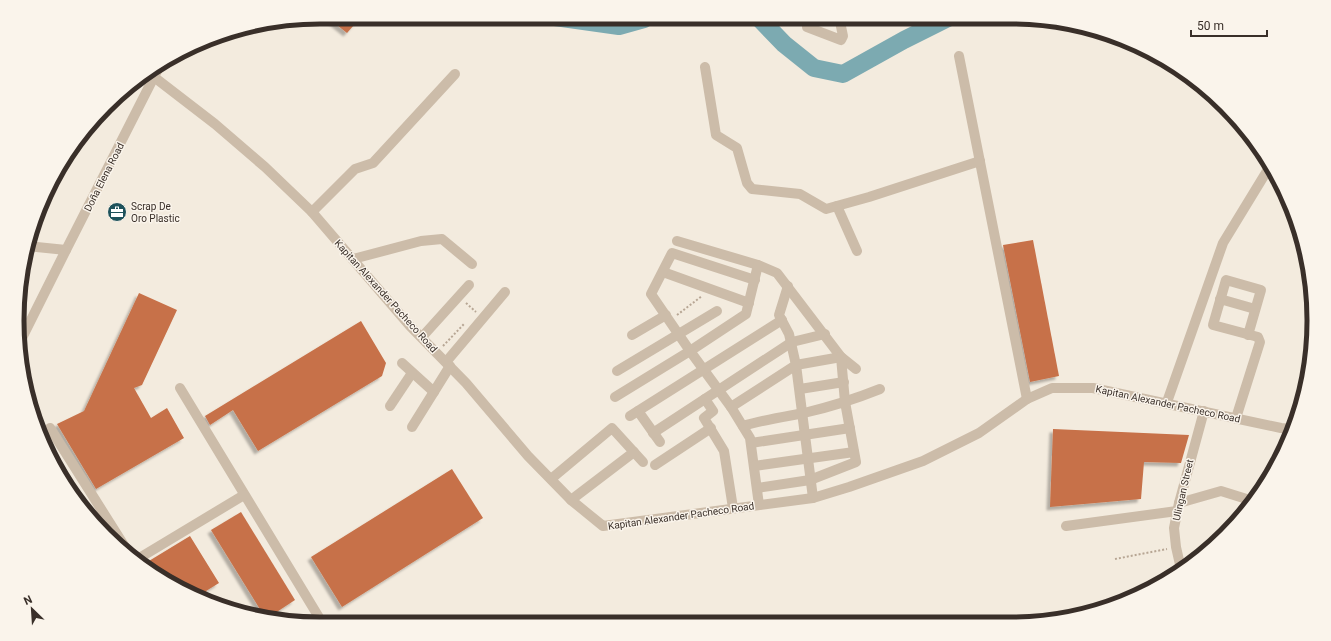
<svg xmlns="http://www.w3.org/2000/svg" width="1331" height="641" viewBox="0 0 1331 641" font-family="Roboto,sans-serif">
	<style>
		.lines { fill: none; stroke-linecap: round; stroke-linejoin: round }
		.river { stroke: #7caab1; stroke-width: 18 }
		.building { fill: #c77148; filter: url(#shadow) }
		.path { stroke: #b7a694; stroke-width: 2; stroke-dasharray: 2 2; stroke-linecap: butt }
		.minor { stroke: #ccbca9; stroke-width: 10 }
		.labels { text-anchor: middle; dominant-baseline: central; stroke-width: 3; stroke-linejoin: round; paint-order: stroke }
		.street-label { font-size: 10px; fill: #392f29; stroke: #faf4eb }
		.poi-label { font-size: 10px; fill: #392f29; stroke: #faf4eb; text-anchor: start }
		.rim { fill: none; stroke: #392f29; stroke-width: 5 }
	</style>
	<defs>
		<filter id="shadow"><feDropShadow dx="-3.5" dy="3.5" stdDeviation="1" flood-color="#0004"/></filter>
	</defs>
	<rect width="100%" height="100%" fill="#f3ebde"/>
	<g class="lines">
		<!-- river -->
		<g class="river">
			<path d="M555 17 619 26 644 19 647 17"/>
			<path d="M758 17 784 44 814 68 843 74 904 40 950 17"/>
		</g>
	</g>
	<!-- building -->
	<g class="building">
		<path d="M327 17H361L347 33Z"/>
		<path d="M1033 240 1059 376 1030 382 1003 245Z"/>
		<path d="M139 293 177 310 142 385 134 388 151 418 167 408 184 438 96 489 57 424 84 411Z"/>
		<path d="M361 321 386 363 382 376 258 451 233 410 210 425 205 416Z"/>
		<path d="M1053 429 1189 435 1181 463 1144 462 1141 499 1050 507Z"/>
		<path d="M452 469 483 518 342 607 311 557Z"/>
		<path d="M241 512 295 600 266 619 211 530Z"/>
		<path d="M190 536 219 583 206 591 214 604 204 601 152 573 144 564Z"/>
	</g>
	<g class="lines">
		<!-- path -->
		<g class="path">
			<path d="M466 303 476 312"/>
			<path d="M677 315 702 296"/>
			<path d="M443 346 464 324"/>
			<path d="M1115 559 1167 549"/>
		</g>
		<!-- minor -->
		<g class="minor">
			<path d="M807 17V27L841 40 843 36 839 17"/>
			<path d="M959 56 1027 399"/>
			<path d="M705 67 716 135 737 148 747 183 752 189 800 194 826 209 869 197 980 161"/>
			<path d="M154 77 215 124 265 167 312 212 410 326 466 383 528 456 571 500 603 526 813 498 849 487 923 461 979 433 1027 399 1052 388H1093L1281 428 1293 429"/>
			<path d="M837 206 857 251"/>
			<path d="M312 212 355 169 373 163 455 74"/>
			<path d="M677 241 758 265 777 273 841 357 856 369"/>
			<path d="M27 246 66 250 159 67"/>
			<path d="M353 259 421 241 442 239 472 264"/>
			<path d="M663 272 749 303"/>
			<path d="M755 280 672 253 651 294 690 351 731 407 750 438 759 505"/>
			<path d="M788 286 779 315 789 334 796 365 813 498"/>
			<path d="M1220 299 1255 309"/>
			<path d="M632 335 666 315"/>
			<path d="M422 337 469 285"/>
			<path d="M20 342 66 250"/>
			<path d="M446 362 505 292"/>
			<path d="M402 363 434 392"/>
			<path d="M617 371 717 311"/>
			<path d="M180 388 323 624"/>
			<path d="M800 389 844 382"/>
			<path d="M615 397 690 351 746 314 758 265"/>
			<path d="M705 399 713 411 704 418 724 451 733 508"/>
			<path d="M1167 402 1223 243 1270 166"/>
			<path d="M390 406 412 373"/>
			<path d="M731 407 796 365 841 357"/>
			<path d="M638 411 660 442"/>
			<path d="M630 416 782 320"/>
			<path d="M1236 418 1260 342 1258 337 1213 325 1226 280 1261 290 1248 335"/>
			<path d="M743 426C763 420 783 417 804 413 830 407 855 399 880 389"/>
			<path d="M412 427 450 366"/>
			<path d="M50 428 130 555"/>
			<path d="M653 433 792 342 825 334"/>
			<path d="M751 443 850 428"/>
			<path d="M655 465 711 428"/>
			<path d="M754 466 854 452"/>
			<path d="M551 479 612 428 643 462"/>
			<path d="M757 488 810 480 856 462 845 402 841 357"/>
			<path d="M571 500 634 452"/>
			<path d="M1179 503 1221 491 1253 501"/>
			<path d="M1066 526 1177 511"/>
			<path d="M136 560 244 495"/>
			<path d="M1181 569 1176 547 1174 528 1179 503 1204 411"/>
		</g>
	</g>
	<!-- icons -->
	<defs>
		<g id="office-disc" transform="scale(1)"><circle r="9.5" fill="#1e525b" stroke="#faf4eb"/><path d="M-6-3h4V-5.5h4V-3h4V5H-6ZM-1-4.5V-3h2v-1.5ZM-6 0V1H6V0Z" fill="#fff"/></g>
	</defs>
	<g fill-rule="evenodd">
		<use href="#office-disc" x="117" y="212"/>
	</g>
	<g class="labels">
		<!-- street labels -->
		<g class="street-label">
			<text transform="translate(104 177) rotate(-63)">Doña Elena Road</text>
			<text transform="translate(386 296) rotate(48)">Kapitan Alexander Pacheco Road</text>
			<text transform="translate(1168 404) rotate(12)">Kapitan Alexander Pacheco Road</text>
			<text transform="translate(1183 490) rotate(-77)">Ulingan Street</text>
			<text transform="translate(681 516) rotate(-8)">Kapitan Alexander Pacheco Road</text>
		</g>
		<!-- poi labels -->
		<g class="poi-label">
			<text x="131" y="206">Scrap De<tspan x="131" dy="12">Oro Plastic</tspan></text>
		</g>
	</g>
	<!-- crop -->
	<path d="M0 0H1331V641H0ZM320 24H1011A296 296 0 0 1 1307 320V321A296 296 0 0 1 1011 617H320A296 296 0 0 1 24 321V320A296 296 0 0 1 320 24Z" fill="#faf4eb" fill-rule="evenodd"/>
	<path class="rim" d="M320 24H1011A296 296 0 0 1 1307 320V321A296 296 0 0 1 1011 617H320A296 296 0 0 1 24 321V320A296 296 0 0 1 320 24Z"/>
	<!-- north arrow -->
	<g transform="translate(32 609) rotate(335)" stroke="#faf4eb" stroke-width="3" paint-order="stroke">
	<path d="M0-3L7 15L0 10L-7 15Z" fill="#392f29"/>
	<text y="-6" font-size="11" font-weight="bold" text-anchor="middle" fill="#392f29">N</text>
	</g>
	<!-- scale -->
	<path d="M1191 30v6h76v-6" fill="none" stroke="#392f29" stroke-width="2"/>
	<text x="1197" y="30" font-size="12" fill="#392f29" stroke="#faf4eb" stroke-width="3" paint-order="stroke">50 m</text>
</svg>
